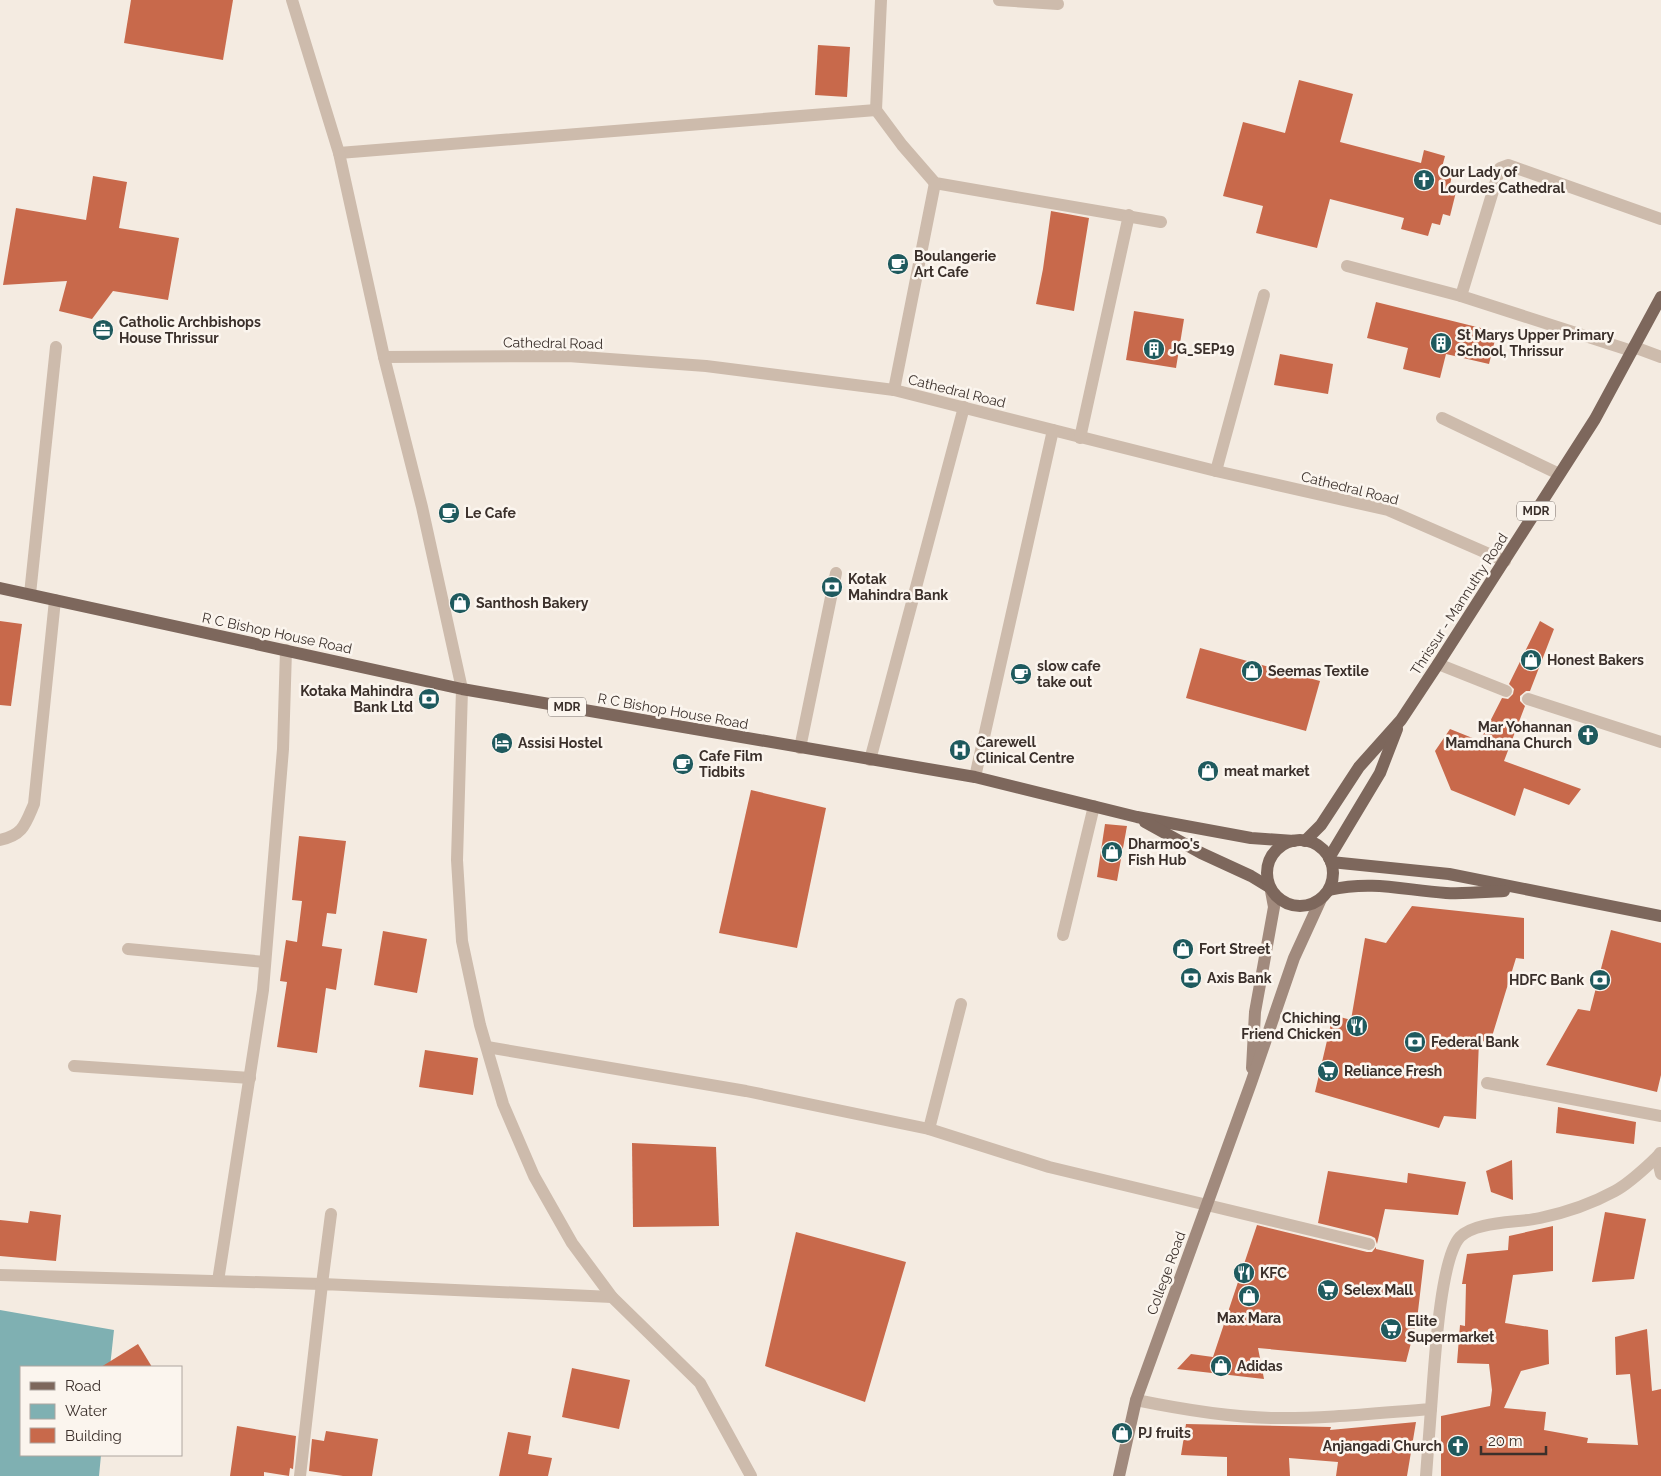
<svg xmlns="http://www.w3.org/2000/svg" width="1661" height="1476" viewBox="0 0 1661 1476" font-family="Raleway,sans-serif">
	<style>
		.water { fill: #7fb0b2 }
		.building { fill: #c8694b }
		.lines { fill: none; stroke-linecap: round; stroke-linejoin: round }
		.service { stroke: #cdbbac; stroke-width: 12 }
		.minor { stroke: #cdbbac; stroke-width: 12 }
		.tertiary { stroke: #cdbbac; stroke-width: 12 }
		.secondary { stroke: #a18a7d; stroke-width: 12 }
		.primary { stroke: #7d675c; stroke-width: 12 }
		.labels { text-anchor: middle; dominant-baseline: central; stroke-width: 5; stroke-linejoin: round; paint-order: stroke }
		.shield { fill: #fbf5ee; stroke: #756b66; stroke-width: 1 }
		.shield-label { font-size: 12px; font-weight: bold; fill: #3b302b }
		.poi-label { font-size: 14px; font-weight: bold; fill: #3b302b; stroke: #fbf5ee; text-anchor: start }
		.street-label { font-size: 14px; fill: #3b302b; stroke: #fbf5ee }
	</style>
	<rect width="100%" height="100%" fill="#f4ebe1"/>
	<!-- water -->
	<path class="water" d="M0 1310 114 1330 110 1367H21V1455H101L99 1476H0Z"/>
	<!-- building -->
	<g class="building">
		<path d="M131 0H233L223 60 124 43Z"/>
		<path d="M818 45 850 47 847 97 815 95Z"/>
		<path d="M1299 80 1353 94 1340 142 1421 163 1424 150 1445 156 1441 171 1452 175 1449 190 1456 192 1450 216 1443 214 1440 225 1432 223 1428 236 1401 229 1404 218 1330 199 1317 248 1256 233 1263 206 1223 196 1243 122 1285 133Z"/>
		<path d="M93 176 127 182 119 228 179 238 168 300 113 291 92 319 59 311 67 281 3 285 16 208 86 220Z"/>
		<path d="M1051 211 1089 218 1074 311 1036 304 1043 269Z"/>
		<path d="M1376 302 1497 332 1489 364 1446 354 1440 378 1403 369 1408 348 1367 338Z"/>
		<path d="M1134 311 1184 319 1176 368 1126 360Z"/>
		<path d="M1280 354 1333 364 1328 394 1274 385Z"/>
		<path d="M0 621 22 624 11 706 0 705Z"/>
		<path d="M1540 621 1554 629 1530 691H1526L1520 696V701L1525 706 1504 761 1581 789 1569 805 1524 788 1515 816 1451 790 1435 751 1450 729 1480 741 1502 698 1508 699 1513 694 1514 689 1509 684Z"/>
		<path d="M1200 648 1320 681 1306 731 1186 698Z"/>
		<path d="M751 790 826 808 797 948 719 933Z"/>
		<path d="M1105 824 1127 826 1117 881 1097 877Z"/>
		<path d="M299 836 346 841 336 914 327 913 322 946 342 949 336 990 326 988 317 1053 277 1047 287 982 280 981 286 940 297 942 302 901 292 900Z"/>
		<path d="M1412 906 1524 918V959L1516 958 1490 1043 1479 1040 1476 1119 1444 1116 1439 1128 1315 1092 1333 1015 1351 1020 1365 938 1386 943Z"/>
		<path d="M1611 930 1661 943V1075L1657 1092 1546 1065 1578 1009 1590 1011Z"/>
		<path d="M383 931 427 939 417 993 374 985Z"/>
		<path d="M425 1050 478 1058 473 1095 419 1087Z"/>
		<path d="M1558 1107 1636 1122 1634 1144 1556 1133Z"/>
		<path d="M632 1143 716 1147 719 1226 633 1227Z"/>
		<path d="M1512 1160 1513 1200 1491 1192 1486 1171Z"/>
		<path d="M1328 1171 1407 1183 1408 1173 1466 1182 1458 1215 1385 1209 1377 1244 1375 1238 1371 1236 1318 1223Z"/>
		<path d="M30 1211 61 1215 56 1261 0 1256V1220L28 1223Z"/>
		<path d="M1605 1212 1646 1219 1634 1279 1592 1282Z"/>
		<path d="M1257 1225 1367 1252H1372L1376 1247V1249L1424 1260 1417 1320 1406 1362 1258 1348 1264 1379 1177 1369 1191 1354 1213 1357Z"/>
		<path d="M1553 1226V1271L1513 1275 1505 1323 1548 1330 1549 1364 1521 1371 1504 1408 1546 1412 1544 1430 1588 1438 1587 1443 1638 1445 1630 1374 1616 1375 1615 1337 1647 1329 1652 1391 1661 1389V1476H1441V1416L1490 1406 1492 1390 1489 1364 1457 1363 1460 1325 1465 1326 1466 1284H1462L1467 1254 1508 1250 1509 1236Z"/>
		<path d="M796 1232 906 1262 865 1402 765 1366Z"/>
		<path d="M138 1344 152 1367H101Z"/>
		<path d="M572 1368 630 1380 619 1429 562 1417Z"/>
		<path d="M1416 1422 1407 1476H1336L1338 1462 1289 1458 1290 1476H1227V1457L1181 1455 1186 1424 1331 1427 1330 1430Z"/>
		<path d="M237 1426 296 1436 293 1469 290 1468 289 1476 264 1472V1476H230Z"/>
		<path d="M326 1431 378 1439 372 1476H343L309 1471 312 1439 324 1441Z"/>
		<path d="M508 1432 531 1436 528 1454 552 1458 548 1476H499Z"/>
	</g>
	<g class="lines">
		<!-- service -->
		<g class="service">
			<path d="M1347 266 1461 296"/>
			<path d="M1632 351 1461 296 1500 168 1508 165 1661 219"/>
			<path d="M1442 418 1559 474"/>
			<path d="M30 594 56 347"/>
			<path d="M1438 664 1506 691"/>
			<path d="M1528 699 1661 742"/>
			<path d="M800 748 836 573"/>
			<path d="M870 760 964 407"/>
			<path d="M1487 1083 1661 1116"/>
			<path d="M929 1129 961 1004"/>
			<path d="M322 1284 331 1214"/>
		</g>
		<!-- minor -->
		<g class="minor">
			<path d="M881 0 876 110 902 145 935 183 1161 222"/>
			<path d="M999 0 1058 4"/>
			<path d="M339 153 876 110"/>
			<path d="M1634 347 1661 357"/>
			<path d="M384 357 568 356 706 366 894 390 1216 471 1388 510 1505 561"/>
			<path d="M894 390 935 183"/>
			<path d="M1080 438 1129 215"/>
			<path d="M1216 471 1264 295"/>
			<path d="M975 777 1053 430"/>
			<path d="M0 840C23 835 25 825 34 804L55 600"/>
			<path d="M1063 935 1094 806"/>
			<path d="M128 949 265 962"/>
			<path d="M487 1047 746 1091 929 1129 1049 1167 1369 1244"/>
			<path d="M74 1066 250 1078"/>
			<path d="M1660 1153 1657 1157 1661 1174"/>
			<path d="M0 1275 322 1284"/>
			<path d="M218 1281 263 990 283 749 286 650"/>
			<path d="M1136 1400C1180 1409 1226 1417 1271 1418 1325 1419 1378 1413 1431 1409 1434 1374 1439 1260 1460 1237 1475 1221 1518 1223 1540 1218 1564 1213 1593 1203 1615 1191 1630 1183 1644 1169 1657 1157"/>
			<path d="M300 1476 322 1284 612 1297"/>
			<path d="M1426 1476 1431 1409"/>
		</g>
		<!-- tertiary -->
		<path class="tertiary" d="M292 0 339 153 384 357 422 507 462 689 457 860 462 941 480 1025 503 1104 534 1176 572 1243 612 1297 700 1383 751 1476"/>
		<!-- secondary -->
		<g class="secondary">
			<path d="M1252 1068 1255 1012 1274 907 1271 891"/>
			<path d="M1119 1476 1136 1400 1251 1083 1294 958 1321 899"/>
		</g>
		<!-- primary -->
		<g class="primary">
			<path d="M0 588 462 689 975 777 1137 817 1251 838 1294 841"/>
			<path d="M1145 822 1201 853 1251 876 1269 887"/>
			<circle cx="1300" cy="873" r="33"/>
			<path d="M1305 841 1321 825 1359 767 1401 720 1438 664 1595 419 1661 297"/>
			<path d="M1329 858 1380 773 1397 729"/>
			<path d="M1331 862 1449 874 1661 916"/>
			<path d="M1329 890C1373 880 1403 890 1446 893 1465 894 1485 892 1504 891"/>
		</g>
	</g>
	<!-- icons -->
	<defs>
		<g id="church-disc" transform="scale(1.125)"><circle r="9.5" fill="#1f5a5e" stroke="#fbf5ee"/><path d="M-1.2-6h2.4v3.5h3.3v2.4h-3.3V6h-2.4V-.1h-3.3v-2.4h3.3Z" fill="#fff"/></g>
		<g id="cafe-disc" transform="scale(1.125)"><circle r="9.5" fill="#1f5a5e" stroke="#fbf5ee"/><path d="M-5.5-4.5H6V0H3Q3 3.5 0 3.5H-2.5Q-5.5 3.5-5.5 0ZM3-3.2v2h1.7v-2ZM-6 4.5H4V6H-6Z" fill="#fff"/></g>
		<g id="office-disc" transform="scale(1.125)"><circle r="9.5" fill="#1f5a5e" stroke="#fbf5ee"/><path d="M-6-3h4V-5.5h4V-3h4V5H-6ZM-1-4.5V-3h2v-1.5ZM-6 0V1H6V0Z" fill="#fff"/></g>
		<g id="building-disc" transform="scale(1.125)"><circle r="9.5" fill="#1f5a5e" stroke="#fbf5ee"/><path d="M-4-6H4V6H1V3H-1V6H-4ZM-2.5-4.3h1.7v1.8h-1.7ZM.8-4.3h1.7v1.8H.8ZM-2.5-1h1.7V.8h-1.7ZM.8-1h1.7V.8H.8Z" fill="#fff"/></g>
		<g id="bank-disc" transform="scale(1.125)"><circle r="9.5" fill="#1f5a5e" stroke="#fbf5ee"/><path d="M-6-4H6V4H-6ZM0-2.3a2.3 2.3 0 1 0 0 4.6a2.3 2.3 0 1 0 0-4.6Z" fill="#fff"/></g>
		<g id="shop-disc" transform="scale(1.125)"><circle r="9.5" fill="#1f5a5e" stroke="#fbf5ee"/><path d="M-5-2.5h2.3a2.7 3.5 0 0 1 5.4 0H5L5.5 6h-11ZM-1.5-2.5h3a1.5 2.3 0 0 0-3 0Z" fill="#fff"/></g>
		<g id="hotel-disc" transform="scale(1.125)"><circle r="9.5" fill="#1f5a5e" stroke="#fbf5ee"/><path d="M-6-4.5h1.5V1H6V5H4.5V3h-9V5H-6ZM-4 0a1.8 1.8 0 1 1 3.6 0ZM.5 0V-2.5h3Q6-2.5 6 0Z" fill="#fff"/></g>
		<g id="hospital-disc" transform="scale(1.125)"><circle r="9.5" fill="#1f5a5e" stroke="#fbf5ee"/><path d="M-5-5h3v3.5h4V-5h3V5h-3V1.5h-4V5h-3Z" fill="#fff"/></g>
		<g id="restaurant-disc" transform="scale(1.125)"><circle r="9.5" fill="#1f5a5e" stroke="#fbf5ee"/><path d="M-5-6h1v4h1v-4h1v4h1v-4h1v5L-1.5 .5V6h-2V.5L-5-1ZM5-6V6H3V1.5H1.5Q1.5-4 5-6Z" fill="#fff"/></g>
		<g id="supermarket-disc" transform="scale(1.125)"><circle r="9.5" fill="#1f5a5e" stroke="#fbf5ee"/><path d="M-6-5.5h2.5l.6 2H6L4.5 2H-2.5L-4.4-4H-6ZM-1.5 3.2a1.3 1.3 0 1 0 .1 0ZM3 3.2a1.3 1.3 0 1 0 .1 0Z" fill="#fff"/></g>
	</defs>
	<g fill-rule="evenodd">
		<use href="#church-disc" x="1424" y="180"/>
		<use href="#cafe-disc" x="898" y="264"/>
		<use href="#office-disc" x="103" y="330"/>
		<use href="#building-disc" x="1441" y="343"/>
		<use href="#building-disc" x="1154" y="349"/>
		<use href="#cafe-disc" x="449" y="513"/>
		<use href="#bank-disc" x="832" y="587"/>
		<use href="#shop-disc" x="460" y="603"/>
		<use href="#shop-disc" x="1531" y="660"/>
		<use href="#shop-disc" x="1252" y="671"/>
		<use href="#cafe-disc" x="1021" y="674"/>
		<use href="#bank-disc" x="429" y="699"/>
		<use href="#church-disc" x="1588" y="735"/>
		<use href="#hotel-disc" x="502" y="743"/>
		<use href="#hospital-disc" x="960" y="750"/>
		<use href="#cafe-disc" x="683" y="764"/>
		<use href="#shop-disc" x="1208" y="771"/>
		<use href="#shop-disc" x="1112" y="852"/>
		<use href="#shop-disc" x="1183" y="949"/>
		<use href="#bank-disc" x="1191" y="978"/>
		<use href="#bank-disc" x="1600" y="980"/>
		<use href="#restaurant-disc" x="1357" y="1026"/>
		<use href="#bank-disc" x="1415" y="1042"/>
		<use href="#supermarket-disc" x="1328" y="1071"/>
		<use href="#restaurant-disc" x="1244" y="1273"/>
		<use href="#supermarket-disc" x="1328" y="1290"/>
		<use href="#shop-disc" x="1249" y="1296"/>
		<use href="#supermarket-disc" x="1391" y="1329"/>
		<use href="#shop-disc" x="1221" y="1366"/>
		<use href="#shop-disc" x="1122" y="1433"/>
		<use href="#church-disc" x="1458" y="1446"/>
	</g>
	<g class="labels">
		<!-- shield labels -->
		<g class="shield">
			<rect x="1517" y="501.5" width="38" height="19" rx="4"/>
			<rect x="548" y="697.5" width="38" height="19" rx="4"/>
		</g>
		<g class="shield-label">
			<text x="1536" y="511">MDR</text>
			<text x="567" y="707">MDR</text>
		</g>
		<!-- poi labels -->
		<g class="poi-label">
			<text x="1440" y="172">Our Lady of<tspan x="1440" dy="16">Lourdes Cathedral</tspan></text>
			<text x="914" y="256">Boulangerie<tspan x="914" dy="16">Art Cafe</tspan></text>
			<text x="119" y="322">Catholic Archbishops<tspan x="119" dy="16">House Thrissur</tspan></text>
			<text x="1457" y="335">St Marys Upper Primary<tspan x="1457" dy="16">School, Thrissur</tspan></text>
			<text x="1170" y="349">JG_SEP19</text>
			<text x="465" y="513">Le Cafe</text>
			<text x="848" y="579">Kotak<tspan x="848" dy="16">Mahindra Bank</tspan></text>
			<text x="476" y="603">Santhosh Bakery</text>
			<text x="1547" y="660">Honest Bakers</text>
			<text x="1037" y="666">slow cafe<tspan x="1037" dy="16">take out</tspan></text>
			<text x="1268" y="671">Seemas Textile</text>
			<text x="413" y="691" text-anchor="end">Kotaka Mahindra<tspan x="413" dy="16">Bank Ltd</tspan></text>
			<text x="1572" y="727" text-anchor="end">Mar Yohannan<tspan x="1572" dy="16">Mamdhana Church</tspan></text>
			<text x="976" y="742">Carewell<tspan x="976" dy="16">Clinical Centre</tspan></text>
			<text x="518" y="743">Assisi Hostel</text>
			<text x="699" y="756">Cafe Film<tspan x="699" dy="16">Tidbits</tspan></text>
			<text x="1224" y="771">meat market</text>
			<text x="1128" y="844">Dharmoo's<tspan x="1128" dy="16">Fish Hub</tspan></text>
			<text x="1199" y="949">Fort Street</text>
			<text x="1207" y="978">Axis Bank</text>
			<text x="1584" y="980" text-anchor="end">HDFC Bank</text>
			<text x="1341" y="1018" text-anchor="end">Chiching<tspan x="1341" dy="16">Friend Chicken</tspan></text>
			<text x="1431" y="1042">Federal Bank</text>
			<text x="1344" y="1071">Reliance Fresh</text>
			<text x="1260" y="1273">KFC</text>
			<text x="1344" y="1290">Selex Mall</text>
			<text x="1249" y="1318" text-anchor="middle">Max Mara</text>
			<text x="1407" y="1321">Elite<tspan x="1407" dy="16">Supermarket</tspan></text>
			<text x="1237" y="1366">Adidas</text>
			<text x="1138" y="1433">PJ fruits</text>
			<text x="1442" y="1446" text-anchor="end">Anjangadi Church</text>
		</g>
		<!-- street labels -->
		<g class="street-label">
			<text transform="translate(553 343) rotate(1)">Cathedral Road</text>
			<text transform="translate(957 391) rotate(14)">Cathedral Road</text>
			<text transform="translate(1350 488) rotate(14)">Cathedral Road</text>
			<text transform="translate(1459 604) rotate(-57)">Thrissur - Mannuthy Road</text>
			<text transform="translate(277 633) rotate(12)">R C Bishop House Road</text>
			<text transform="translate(673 711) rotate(10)">R C Bishop House Road</text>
			<text transform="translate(1166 1273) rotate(-70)">College Road</text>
		</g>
	</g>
	<!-- legend -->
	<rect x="20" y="1366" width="162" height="90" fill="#fbf5ee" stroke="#aea6a0"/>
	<rect x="30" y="1382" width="25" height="8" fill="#7d675c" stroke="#aea6a0"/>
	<text x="65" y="1391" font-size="15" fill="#3b302b">Road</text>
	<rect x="30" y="1404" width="25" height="15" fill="#7fb0b2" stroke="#aea6a0"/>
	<text x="65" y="1416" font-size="15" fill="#3b302b">Water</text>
	<rect x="30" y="1428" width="25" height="15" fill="#c8694b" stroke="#aea6a0"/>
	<text x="65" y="1441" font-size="15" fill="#3b302b">Building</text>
	<!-- scale -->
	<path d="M1481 1446v8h65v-8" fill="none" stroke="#3b302b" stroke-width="2.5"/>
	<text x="1488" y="1446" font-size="15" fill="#3b302b" stroke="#fbf5ee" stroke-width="4" paint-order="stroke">20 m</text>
</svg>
